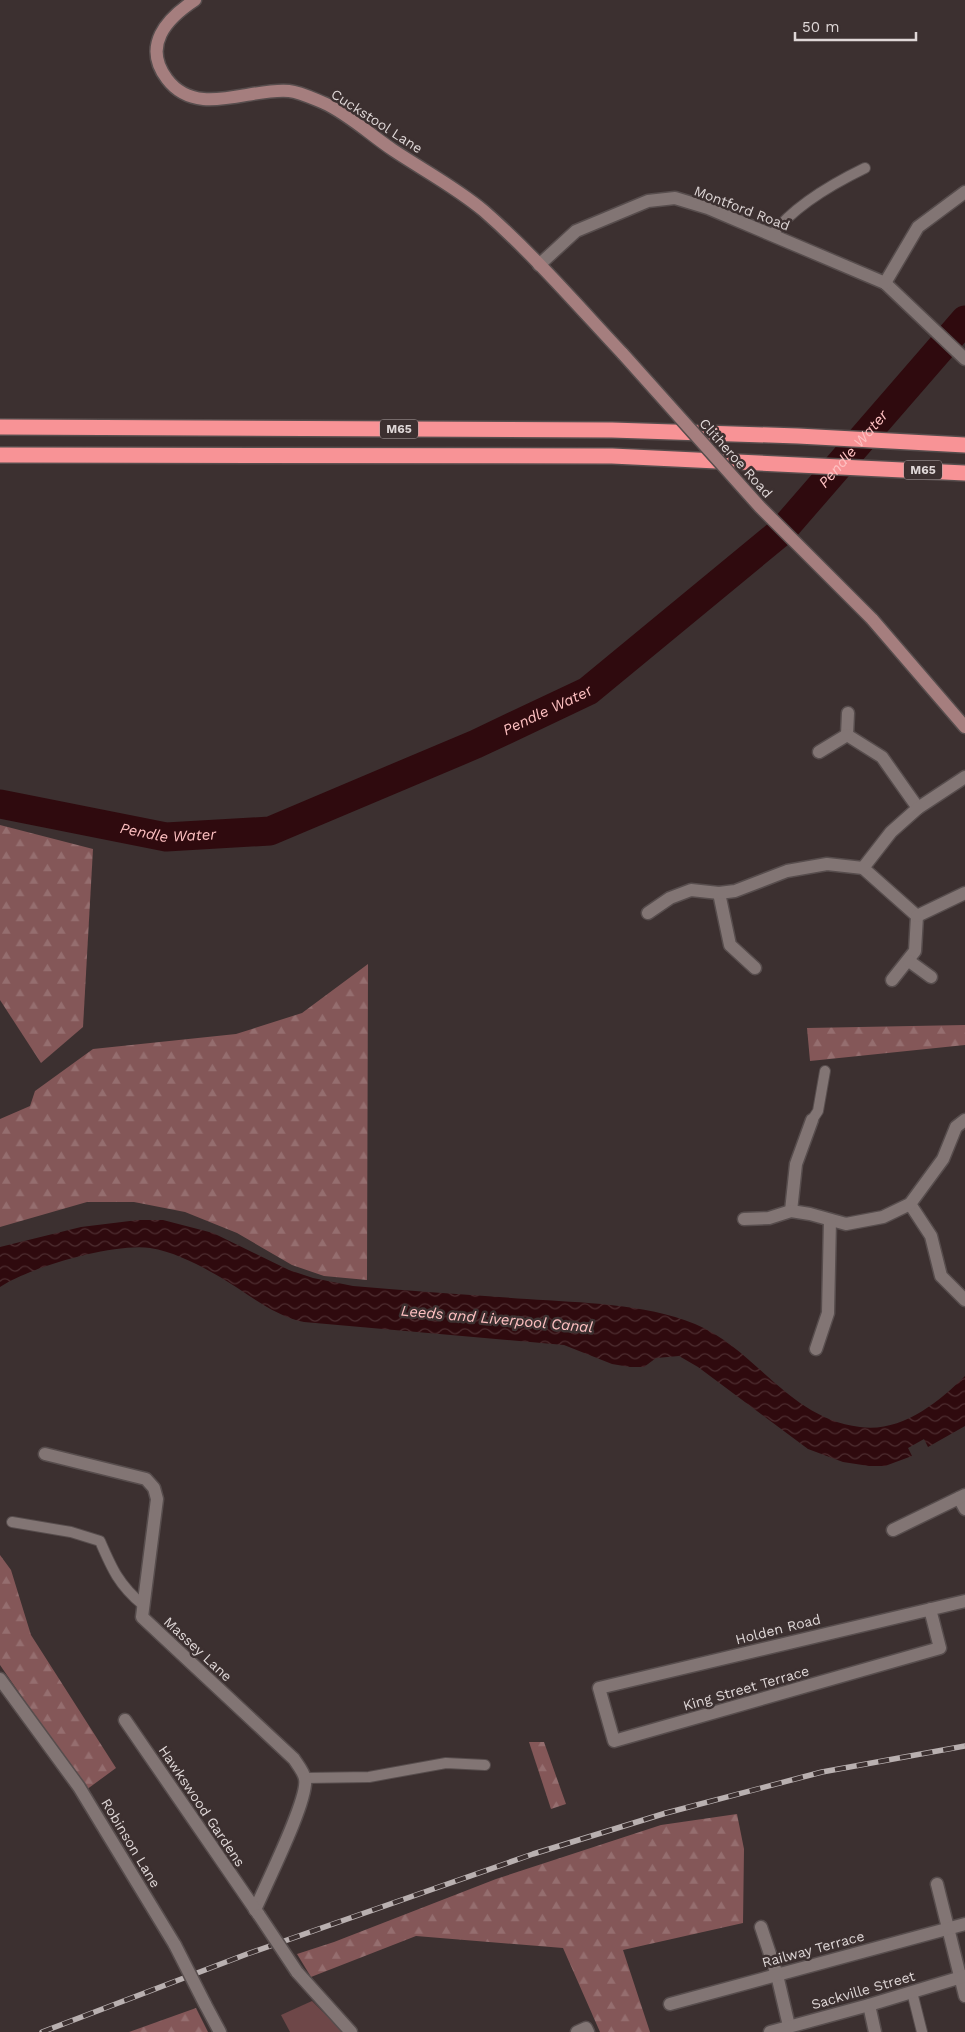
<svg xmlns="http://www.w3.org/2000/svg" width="965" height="2032" viewBox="0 0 965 2032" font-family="'Work Sans',sans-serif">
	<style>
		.green { fill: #6e4748 }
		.forest { fill: url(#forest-firs) }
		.water { fill: url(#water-waves) }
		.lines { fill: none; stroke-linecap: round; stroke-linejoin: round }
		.river { stroke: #2f0a0e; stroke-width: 29 }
		.lane-casing { stroke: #574d4d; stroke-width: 12 }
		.street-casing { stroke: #574d4d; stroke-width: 15 }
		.secondary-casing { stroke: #574d4d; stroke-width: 15 }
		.highway-casing { stroke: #574d4d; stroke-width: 18 }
		.lane { stroke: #827574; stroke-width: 10 }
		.street { stroke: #827574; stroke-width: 12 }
		.secondary { stroke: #a57e7e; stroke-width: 12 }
		.highway { stroke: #f89396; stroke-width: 15 }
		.rail-casing { stroke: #b9b0b0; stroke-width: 5.5 }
		.rail { stroke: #3c3030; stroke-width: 4; stroke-dasharray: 11; stroke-linecap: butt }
		.street-bridge-casing { stroke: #574d4d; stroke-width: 15; stroke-linecap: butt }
		.secondary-bridge-casing { stroke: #574d4d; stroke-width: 15; stroke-linecap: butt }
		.street-bridge { stroke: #827574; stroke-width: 12 }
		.secondary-bridge { stroke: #a57e7e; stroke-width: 12 }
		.labels { text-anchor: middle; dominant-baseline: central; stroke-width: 5; stroke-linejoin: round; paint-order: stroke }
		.shield { fill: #3c3030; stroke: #aea5a5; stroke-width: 1 }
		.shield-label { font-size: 12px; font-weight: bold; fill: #dfd7d7 }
		.street-label { font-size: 14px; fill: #dfd7d7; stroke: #3c3030 }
		.water-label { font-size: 15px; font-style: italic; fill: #fec0c1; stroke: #3c3030 }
	</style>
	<defs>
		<pattern id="forest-firs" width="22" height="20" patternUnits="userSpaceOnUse" patternTransform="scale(1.25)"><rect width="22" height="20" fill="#845758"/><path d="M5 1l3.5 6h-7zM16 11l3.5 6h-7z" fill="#956e6f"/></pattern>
		<pattern id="water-waves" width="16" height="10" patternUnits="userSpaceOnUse" patternTransform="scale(1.25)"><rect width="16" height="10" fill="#2f0a0e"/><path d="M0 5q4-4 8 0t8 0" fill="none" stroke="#4d2d30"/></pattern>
	</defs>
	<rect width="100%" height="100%" fill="#3c3030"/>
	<!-- green -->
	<path class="green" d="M312 2001 343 2032H290L281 2015Z"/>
	<!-- forest -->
	<g class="forest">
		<path d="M0 825 93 849 83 1027 41 1063 0 1000Z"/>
		<path d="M368 964 367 1280 324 1276 292 1265 237 1233 185 1212 134 1202H87L0 1227V1119L30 1106 35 1091 93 1049 236 1034 302 1013Z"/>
		<path d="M965 1025V1045L810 1061 807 1028Z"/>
		<path d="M0 1555 11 1570 31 1635 116 1768 86 1790 0 1665Z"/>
		<path d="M529 1742H544L566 1804 551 1809Z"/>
		<path d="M737 1814 744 1849 743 1923 623 1950 650 2032H600L563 1948 416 1936 311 1977 297 1954 334 1942 496 1879 661 1825Z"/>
		<path d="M196 2008 208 2032H129Z"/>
	</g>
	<!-- water -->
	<path class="water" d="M138 1220H163L213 1233 289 1270 313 1278 353 1286C411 1291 469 1295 527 1299 583 1303 643 1303 695 1324 757 1350 788 1418 860 1427 900 1433 938 1403 965 1376V1426L928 1447 924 1439 908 1448 912 1456 885 1466H869L843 1462 808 1449 698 1367 679 1356 656 1358 644 1367H630L612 1364 564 1345 304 1322C274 1316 247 1293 220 1277 199 1265 175 1252 150 1248 114 1243 30 1267 0 1287V1247L81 1227Z"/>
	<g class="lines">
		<!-- river -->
		<path class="river" id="s1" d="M0 804 166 837 270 831 476 744 588 691 782 531 965 320"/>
		<!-- lane casing -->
		<g class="lane-casing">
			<g id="lane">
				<path d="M772 235C794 206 832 184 865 168"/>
				<path d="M812 1120 818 1111 825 1071"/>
				<path d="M12 1522 71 1532 100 1541C112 1569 119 1585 143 1605"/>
				<path d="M305 1778 369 1777 446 1763 485 1765"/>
				<path d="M912 1992 922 2032"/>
			</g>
		</g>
		<!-- street casing -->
		<g class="street-casing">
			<g id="street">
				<path d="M539 265 576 231 648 201 675 198 708 208 885 283 965 359"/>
				<path d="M885 283 918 227 965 192"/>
				<path d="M848 713 847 735 882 757 918 808"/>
				<path d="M819 752 847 735"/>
				<path d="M863 868 917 916 915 951 892 980"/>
				<path d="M719 893 730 945 755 968"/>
				<path d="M648 913 670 898 691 890 719 893 735 891 787 871 827 864 863 868 891 832 918 808 965 777"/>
				<path d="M917 916 965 893"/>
				<path d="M909 961 931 977"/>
				<path d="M910 1204 931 1236 941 1276 965 1300"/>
				<path d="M791 1211 796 1164 812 1120"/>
				<path d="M744 1219 769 1218 791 1211 810 1214 846 1224 883 1217 910 1204 943 1159 956 1127 965 1120"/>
				<path d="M816 1349 828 1313 830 1220"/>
				<path d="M45 1454 146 1479 154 1488 157 1499 142 1617 294 1759C297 1764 304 1772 305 1779 309 1799 265 1886 255 1910"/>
				<path d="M959 1498 965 1509"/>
				<path d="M893 1530 965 1495"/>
				<path d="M930 1609 940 1648 614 1741 599 1688 965 1601"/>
				<path d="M0 1679 79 1787 175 1945"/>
				<path d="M125 1720 259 1915"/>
				<path d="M937 1884 965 1996"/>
				<path d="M761 1927 777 1975 789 2026"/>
				<path d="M297 1972 351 2032"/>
				<path d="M205 2004 220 2032"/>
				<path d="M670 2004 965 1924"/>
				<path d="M869 2005 875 2032"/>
				<path d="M577 2032 586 2028 588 2032"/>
				<path d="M770 2032 869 2005 965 1976"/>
			</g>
		</g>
		<!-- secondary casing -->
		<g class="secondary-casing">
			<g id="secondary">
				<path d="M195 0C166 19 142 46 167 79 197 119 250 87 289 91 300 92 314 99 324 103 347 113 372 136 393 150 423 170 457 188 484 211 534 255 578 306 623 354"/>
				<path d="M872 619 965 727"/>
			</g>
		</g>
		<!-- highway casing -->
		<g class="highway-casing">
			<g id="highway">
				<path d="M0 427 612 430 798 436 965 445"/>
				<path d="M0 455 612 456 965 473"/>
			</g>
		</g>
		<!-- lane -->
		<use href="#lane" class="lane"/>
		<!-- street -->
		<use href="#street" class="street"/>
		<!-- secondary -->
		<use href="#secondary" class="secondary"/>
		<!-- highway -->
		<use href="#highway" class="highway"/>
		<!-- rail casing -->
		<g class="rail-casing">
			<path id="rail" d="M42 2032 247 1954 533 1854 666 1813 822 1772 965 1746"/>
		</g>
		<!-- rail -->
		<use href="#rail" class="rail"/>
		<!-- street-bridge casing -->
		<g class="street-bridge-casing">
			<g id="street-bridge">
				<path d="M259 1915 297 1972"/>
				<path d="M175 1945 205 2004"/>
			</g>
		</g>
		<!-- secondary-bridge casing -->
		<g class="secondary-bridge-casing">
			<path id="secondary-bridge" d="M623 354 760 507 872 619"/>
		</g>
		<!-- street-bridge -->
		<use href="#street-bridge" class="street-bridge"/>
		<!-- secondary-bridge -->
		<use href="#secondary-bridge" class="secondary-bridge"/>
	</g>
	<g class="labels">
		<!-- shield labels -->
		<g class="shield">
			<rect x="380" y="419.5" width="38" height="19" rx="4"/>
			<rect x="904" y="460.5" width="38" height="19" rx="4"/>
		</g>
		<g class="shield-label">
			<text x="399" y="429">M65</text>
			<text x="923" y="470">M65</text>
		</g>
		<!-- street labels -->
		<g class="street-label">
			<text transform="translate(377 121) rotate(33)">Cuckstool Lane</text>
			<text transform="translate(742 208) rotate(21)">Montford Road</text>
			<text transform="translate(736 458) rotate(48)">Clitheroe Road</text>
			<text transform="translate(778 1629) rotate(-14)">Holden Road</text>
			<text transform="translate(198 1649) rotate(43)">Massey Lane</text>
			<text transform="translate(746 1688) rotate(-16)">King Street Terrace</text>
			<text transform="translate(202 1806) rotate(56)">Hawkswood Gardens</text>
			<text transform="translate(131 1843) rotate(59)">Robinson Lane</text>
			<text transform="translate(813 1949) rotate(-15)">Railway Terrace</text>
			<text transform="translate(863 1990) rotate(-16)">Sackville Street</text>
		</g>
		<!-- water labels -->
		<g class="water-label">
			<text stroke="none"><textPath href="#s1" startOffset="981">Pendle Water</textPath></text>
			<text stroke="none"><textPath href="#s1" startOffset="576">Pendle Water</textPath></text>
			<text stroke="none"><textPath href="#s1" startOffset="171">Pendle Water</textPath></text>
			<text transform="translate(497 1319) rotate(5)">Leeds and Liverpool Canal</text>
		</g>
	</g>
	<!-- scale -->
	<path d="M795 32v8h121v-8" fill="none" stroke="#dfd7d7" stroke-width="2.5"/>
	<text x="802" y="32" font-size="15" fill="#dfd7d7" stroke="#3c3030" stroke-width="4" paint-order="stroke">50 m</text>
</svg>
